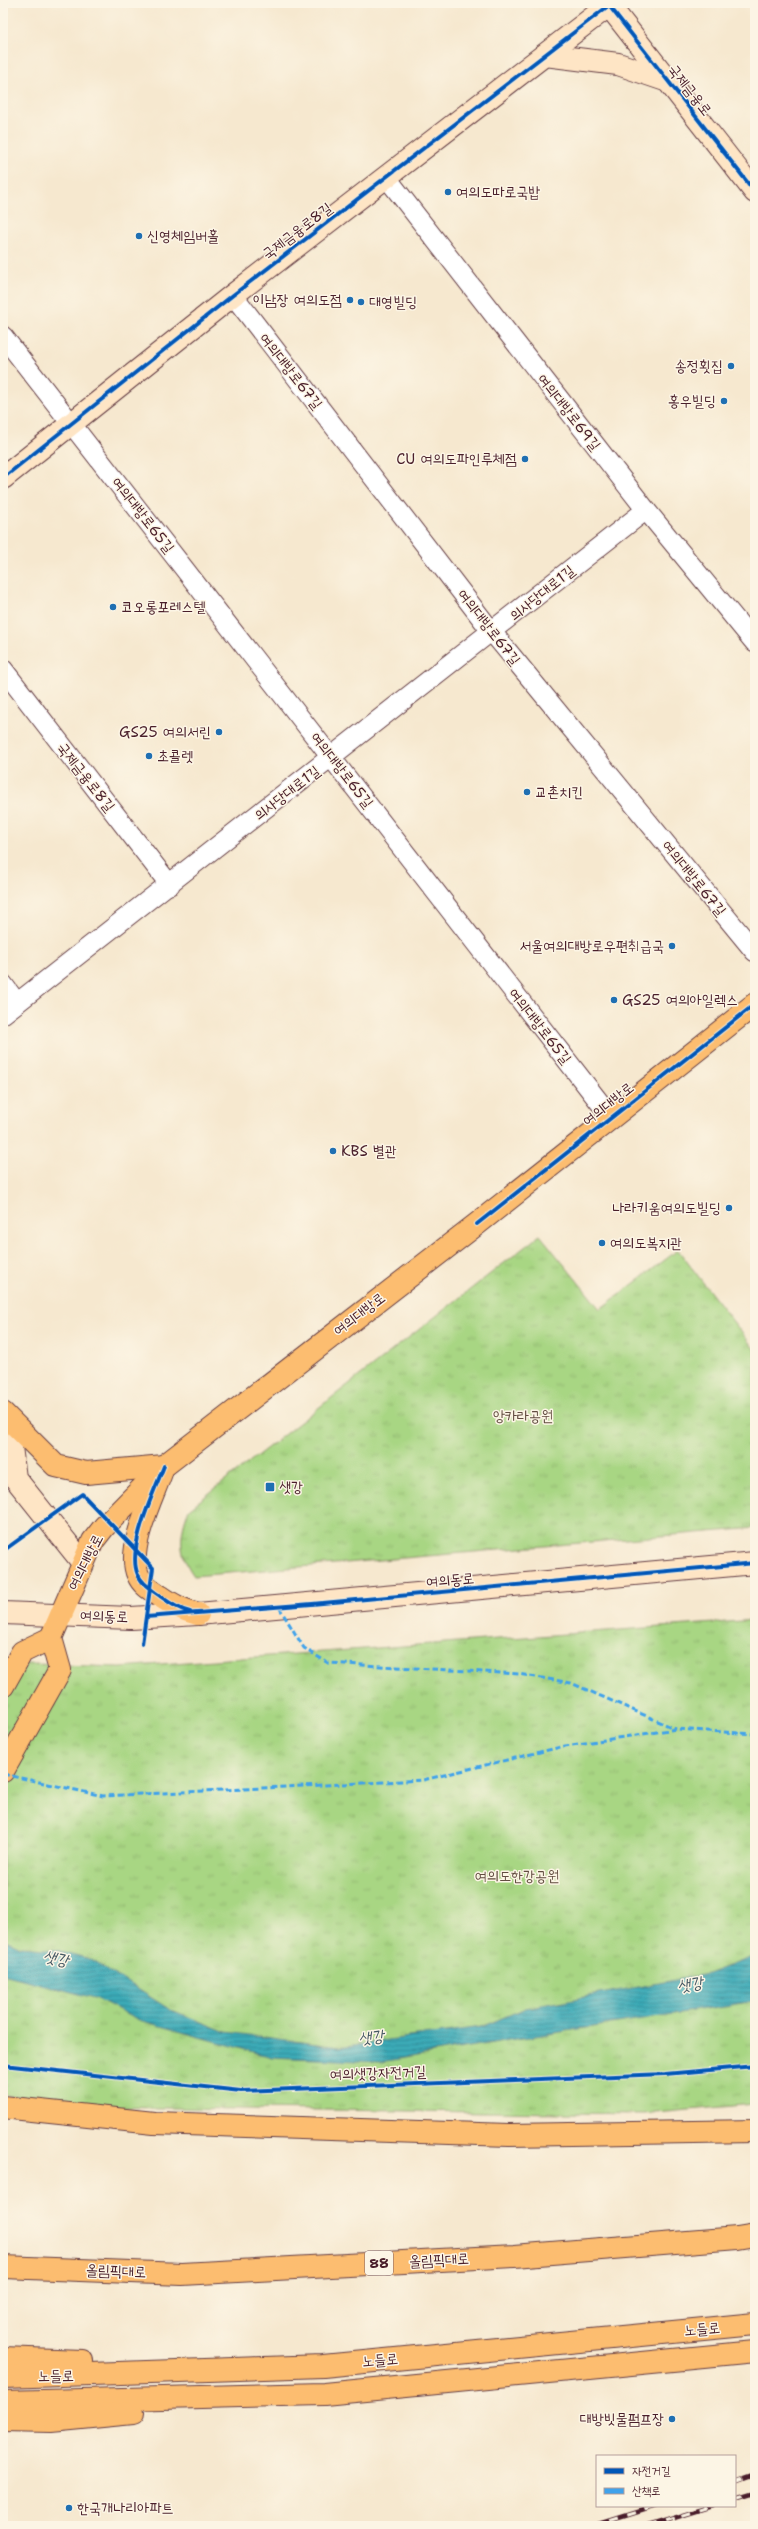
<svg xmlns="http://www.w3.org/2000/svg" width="758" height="2529" viewBox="0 0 758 2529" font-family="'Shantell Sans','Poor Story',sans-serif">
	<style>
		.park { fill: url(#park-tufts); stroke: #797a57 }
		.water { fill: url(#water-rules); stroke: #426471 }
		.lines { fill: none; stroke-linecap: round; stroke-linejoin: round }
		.street-casing { stroke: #643d44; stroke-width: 21 }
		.secondary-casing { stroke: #643d44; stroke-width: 24 }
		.primary-casing { stroke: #643d44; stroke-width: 24 }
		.highway-casing { stroke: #643d44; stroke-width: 24 }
		.street { stroke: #fff; stroke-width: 19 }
		.secondary { stroke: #fee5c5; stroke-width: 22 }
		.primary { stroke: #fcbd6f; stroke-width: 22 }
		.highway { stroke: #fcbd6f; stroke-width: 22 }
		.rail-casing { stroke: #4a1f2b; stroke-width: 4.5 }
		.rail { stroke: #fcf5e5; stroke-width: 3; stroke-dasharray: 9; stroke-linecap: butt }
		.quiet { stroke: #40a2eb; stroke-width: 3; stroke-dasharray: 6 3; stroke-linecap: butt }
		.cycleway-casing { stroke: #fcf5e5; stroke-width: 6 }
		.cycleway { stroke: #0057b8; stroke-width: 4 }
		.poi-dot { fill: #1f6fb2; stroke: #fcf5e5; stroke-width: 1.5 }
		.labels { text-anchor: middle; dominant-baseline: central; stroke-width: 3; stroke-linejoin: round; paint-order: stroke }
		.shield { fill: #fcf5e5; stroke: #7f5f63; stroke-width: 1 }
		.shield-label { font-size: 14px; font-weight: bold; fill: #4a1f2b }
		.street-label { font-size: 15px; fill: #4a1f2b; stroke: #fcf5e5 }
		.poi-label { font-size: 15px; fill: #4a1f2b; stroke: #fcf5e5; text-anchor: start }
		.park-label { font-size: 15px; fill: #624d41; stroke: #fcf5e5 }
		.water-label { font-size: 16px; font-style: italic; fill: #445763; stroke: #fcf5e5 }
	</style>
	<defs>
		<pattern id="park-tufts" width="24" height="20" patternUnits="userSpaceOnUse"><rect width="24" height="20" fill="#a8d683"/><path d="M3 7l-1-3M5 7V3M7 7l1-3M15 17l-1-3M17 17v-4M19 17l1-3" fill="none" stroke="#92b771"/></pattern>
		<pattern id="water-rules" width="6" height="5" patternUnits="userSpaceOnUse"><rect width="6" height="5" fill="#3aaab7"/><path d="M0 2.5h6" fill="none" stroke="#338a95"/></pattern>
	</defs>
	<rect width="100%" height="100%" fill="#fcf5e5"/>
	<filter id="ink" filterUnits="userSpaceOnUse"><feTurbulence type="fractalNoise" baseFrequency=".025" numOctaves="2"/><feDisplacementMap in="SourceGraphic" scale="8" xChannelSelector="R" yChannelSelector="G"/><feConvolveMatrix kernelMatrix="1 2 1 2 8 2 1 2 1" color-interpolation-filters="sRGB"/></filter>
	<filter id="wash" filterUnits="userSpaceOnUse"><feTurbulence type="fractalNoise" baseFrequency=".012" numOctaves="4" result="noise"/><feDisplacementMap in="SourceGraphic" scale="16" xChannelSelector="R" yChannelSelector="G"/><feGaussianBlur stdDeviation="0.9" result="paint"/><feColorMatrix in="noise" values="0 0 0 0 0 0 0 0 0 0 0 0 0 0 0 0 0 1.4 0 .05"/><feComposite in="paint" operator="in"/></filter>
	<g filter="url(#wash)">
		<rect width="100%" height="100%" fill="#f6e8cf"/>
		<!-- park -->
		<g class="park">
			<path d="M540 1235 600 1309 678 1250 755 1350V1528L194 1576C178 1554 179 1534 189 1509Z"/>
			<path d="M755 1620V2104L644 2114 86 2107 3 2095V1663L120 1667Z"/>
		</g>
		<!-- water -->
		<path class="water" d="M3 1939 21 1947 56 1950 90 1959 169 2009 226 2032 339 2047 481 2027 526 2008 707 1974 755 1956V2001L510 2040 381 2062 272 2057 139 2020 98 1999 3 1974Z"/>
	</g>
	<g filter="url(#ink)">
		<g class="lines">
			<!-- street casing -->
			<g class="street-casing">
				<g id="street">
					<path d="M387 178 646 510 755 643"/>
					<path d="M233 295 492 632 755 952"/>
					<path d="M3 336 611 1117"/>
					<path d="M3 669 170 885"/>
					<path d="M3 984 17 1003"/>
					<path d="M3 1014 646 510"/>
				</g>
			</g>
			<!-- secondary casing -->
			<g class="secondary-casing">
				<g id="secondary">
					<path d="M607 3 755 192"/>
					<path d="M545 55 618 64 668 81"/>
					<path d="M3 478 233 295 612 3"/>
					<path d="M3 1437 11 1447 15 1478 83 1563"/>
					<path d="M3 1613 131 1618 198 1614 755 1563"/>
				</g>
			</g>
			<!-- primary casing -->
			<g class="primary-casing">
				<g id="primary">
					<path d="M3 1413 56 1466 86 1473 164 1466"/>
					<path d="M161 1473C152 1498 126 1550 138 1575 142 1585 151 1590 160 1596 173 1605 182 1610 198 1614"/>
					<path d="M3 1686 22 1652 51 1638"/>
					<path d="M3 1771 60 1670 51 1638 93 1541 104 1527 164 1466 477 1224 755 1004"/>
					<path d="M3 2358 82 2361"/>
					<path d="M3 2377 323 2366 755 2324"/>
					<path d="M3 2402 324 2394 755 2352"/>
					<path d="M3 2420 51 2421 133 2413"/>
				</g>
			</g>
			<!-- highway casing -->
			<g class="highway-casing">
				<g id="highway">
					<path d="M3 2107 154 2123 509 2135 755 2131"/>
					<path d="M3 2267 182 2274 514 2256 737 2238 755 2235"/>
				</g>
			</g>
			<!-- street -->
			<use href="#street" class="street"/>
			<!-- secondary -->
			<use href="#secondary" class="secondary"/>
			<!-- primary -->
			<use href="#primary" class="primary"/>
			<!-- highway -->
			<use href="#highway" class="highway"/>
			<!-- rail casing -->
			<g class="rail-casing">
				<g id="rail">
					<path d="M735 2482 755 2475"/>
					<path d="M735 2499 755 2493"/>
					<path d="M592 2526 656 2506"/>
					<path d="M648 2526 713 2506"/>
				</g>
			</g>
			<!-- rail -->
			<use href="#rail" class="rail"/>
			<!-- quiet -->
			<g class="quiet">
				<path d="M279 1607 304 1648 328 1663 519 1674 571 1683 676 1729"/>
				<path d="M3 1774 103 1796 423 1780 565 1746 676 1729 755 1734"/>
			</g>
			<!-- cycleway casing -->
			<g class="cycleway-casing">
				<g id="cycleway">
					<path d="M607 3 755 192"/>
					<path d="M3 478 233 295 612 3"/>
					<path d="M477 1224 755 1004"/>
					<path d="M164 1466C154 1492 126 1549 138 1575 143 1585 152 1590 160 1596 170 1603 178 1609 190 1612"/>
					<path d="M3 1551 82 1494 153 1568 142 1644"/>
					<path d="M146 1617 312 1604 755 1563"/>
					<path d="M3 2065 241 2091 665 2074 755 2066"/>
				</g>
			</g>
			<!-- cycleway -->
			<use href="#cycleway" class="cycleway"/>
		</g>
	</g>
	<!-- markers -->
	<g class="poi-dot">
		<circle cx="448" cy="192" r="4"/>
		<circle cx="139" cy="236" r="4"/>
		<circle cx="350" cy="300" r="4"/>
		<circle cx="361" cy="302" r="4"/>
		<circle cx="731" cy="366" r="4"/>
		<circle cx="724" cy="401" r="4"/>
		<circle cx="525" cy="459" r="4"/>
		<circle cx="113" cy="607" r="4"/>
		<circle cx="219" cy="732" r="4"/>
		<circle cx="149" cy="756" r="4"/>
		<circle cx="527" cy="792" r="4"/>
		<circle cx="672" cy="946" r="4"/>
		<circle cx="614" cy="1000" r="4"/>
		<circle cx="333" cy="1151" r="4"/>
		<circle cx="729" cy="1208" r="4"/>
		<circle cx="602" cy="1243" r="4"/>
		<rect x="265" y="1482" width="10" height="10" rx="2"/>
		<circle cx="672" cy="2419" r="4"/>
		<circle cx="69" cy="2508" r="4"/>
	</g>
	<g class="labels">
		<!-- shield labels -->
		<rect class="shield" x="365" y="2251" width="28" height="24" rx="3"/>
		<g class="shield-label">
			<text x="379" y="2263">88</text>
		</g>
		<!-- street labels -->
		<g class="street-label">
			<text transform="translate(690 90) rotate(52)">국제금융로</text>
			<text transform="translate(297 231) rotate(-37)">국제금융로8길</text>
			<text transform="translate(291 371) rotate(52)">여의대방로67길</text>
			<text transform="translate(569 412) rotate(52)">여의대방로69길</text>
			<text transform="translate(143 515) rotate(52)">여의대방로65길</text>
			<text transform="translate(542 593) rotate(-39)">의사당대로1길</text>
			<text transform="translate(489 627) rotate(52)">여의대방로67길</text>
			<text transform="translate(342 770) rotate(52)">여의대방로65길</text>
			<text transform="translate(86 777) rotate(52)">국제금융로8길</text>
			<text transform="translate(287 793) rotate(-38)">의사당대로1길</text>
			<text transform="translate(694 878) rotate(51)">여의대방로67길</text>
			<text transform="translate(540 1026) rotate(52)">여의대방로65길</text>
			<text transform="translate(608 1104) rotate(-38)">여의대방로</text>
			<text transform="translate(359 1314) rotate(-37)">여의대방로</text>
			<text transform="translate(85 1562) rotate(-63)">여의대방로</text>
			<text transform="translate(450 1580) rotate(-5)">여의동로</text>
			<text transform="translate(104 1616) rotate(2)">여의동로</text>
			<text transform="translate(378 2073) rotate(-2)">여의샛강자전거길</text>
			<text transform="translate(439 2260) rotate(-3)">올림픽대로</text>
			<text transform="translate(116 2271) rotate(2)">올림픽대로</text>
			<text transform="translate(702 2329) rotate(-5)">노들로</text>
			<text transform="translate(380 2360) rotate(-5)">노들로</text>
			<text transform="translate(56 2376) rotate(-1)">노들로</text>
		</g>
		<!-- poi labels -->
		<g class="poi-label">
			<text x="456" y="192">여의도따로국밥</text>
			<text x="147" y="236">신영체임버홀</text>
			<text x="342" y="300" text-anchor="end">이남장 여의도점</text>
			<text x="369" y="302">대영빌딩</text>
			<text x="723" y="366" text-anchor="end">송정횟집</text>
			<text x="716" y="401" text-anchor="end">홍우빌딩</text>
			<text x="517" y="459" text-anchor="end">CU 여의도파인루체점</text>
			<text x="121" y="607">코오롱포레스텔</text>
			<text x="211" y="732" text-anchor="end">GS25 여의서린</text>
			<text x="157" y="756">초콜렛</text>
			<text x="535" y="792">교촌치킨</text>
			<text x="664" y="946" text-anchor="end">서울여의대방로우편취급국</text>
			<text x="622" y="1000">GS25 여의아일렉스</text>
			<text x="341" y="1151">KBS 별관</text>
			<text x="721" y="1208" text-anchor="end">나라키움여의도빌딩</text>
			<text x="610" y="1243">여의도복지관</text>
			<text x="279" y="1487">샛강</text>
			<text x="664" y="2419" text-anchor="end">대방빗물펌프장</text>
			<text x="77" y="2508">한국개나리아파트</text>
		</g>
		<!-- park labels -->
		<g class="park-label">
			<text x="523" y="1416">앙카라공원</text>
			<text x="517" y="1876">여의도한강공원</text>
		</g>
		<!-- water labels -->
		<g class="water-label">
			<text transform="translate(56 1958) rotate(12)">샛강</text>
			<text transform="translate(690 1984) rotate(-10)">샛강</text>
			<text transform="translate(371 2037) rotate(-7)">샛강</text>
		</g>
	</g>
	<!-- margin -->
	<rect width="758" height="2529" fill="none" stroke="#fcf5e5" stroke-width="16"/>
	<!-- legend -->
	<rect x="596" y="2455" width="140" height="52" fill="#fcf5e5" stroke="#b59f9b"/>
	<rect x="604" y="2468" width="20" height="6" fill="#0057b8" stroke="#b59f9b"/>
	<text x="632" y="2475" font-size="12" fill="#4a1f2b">자전거길</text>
	<rect x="604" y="2488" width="20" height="6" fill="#40a2eb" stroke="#b59f9b"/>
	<text x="632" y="2495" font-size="12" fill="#4a1f2b">산책로</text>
</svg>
